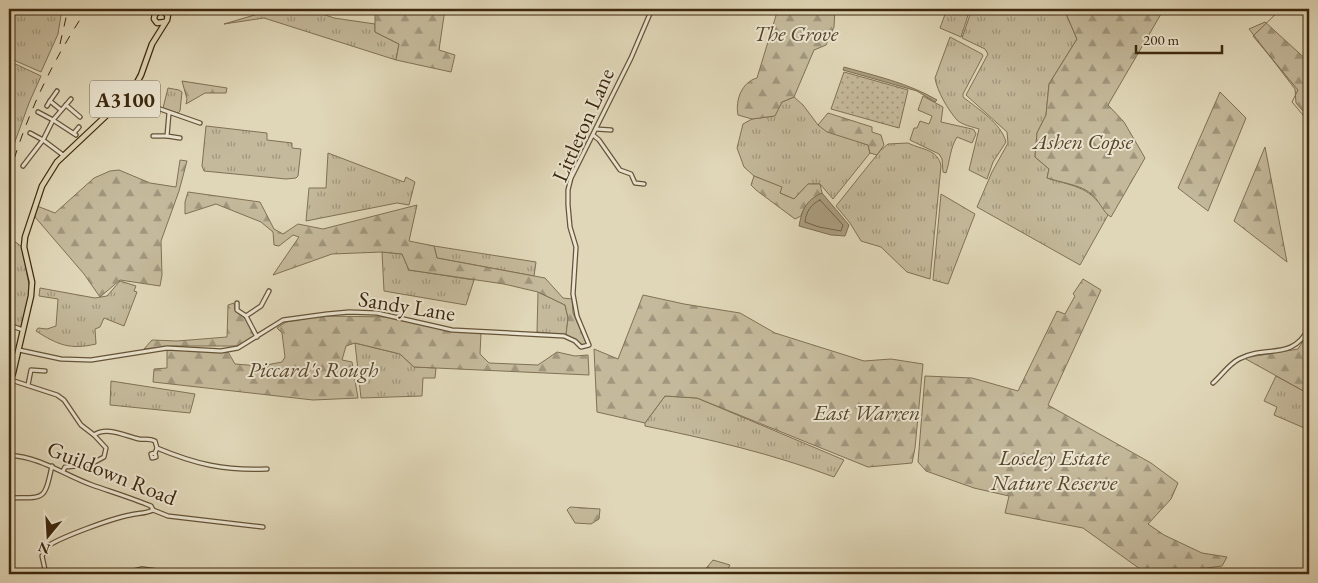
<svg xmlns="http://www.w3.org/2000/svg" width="1318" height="583" viewBox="0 0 1318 583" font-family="'EB Garamond',serif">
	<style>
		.grass { fill: url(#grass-tufts); stroke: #807154 }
		.forest { fill: url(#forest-firs); stroke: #807154 }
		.garden { fill: url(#garden-dots); stroke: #807154 }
		.water { fill: #a99c7e; stroke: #7e6e51 }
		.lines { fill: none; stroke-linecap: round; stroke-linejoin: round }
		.shore { stroke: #736246; stroke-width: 1 }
		.stream { stroke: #7e6e51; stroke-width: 1 }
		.minor-casing { stroke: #665438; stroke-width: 5.5 }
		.major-casing { stroke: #3d290d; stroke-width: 7 }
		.minor { stroke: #ebe5d1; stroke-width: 3 }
		.major { stroke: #e0d7b8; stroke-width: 4.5 }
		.rail { stroke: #3d290d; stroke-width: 1; stroke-dasharray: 9 9; stroke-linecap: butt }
		.labels { text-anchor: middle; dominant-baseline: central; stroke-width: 4; stroke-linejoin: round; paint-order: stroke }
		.shield { fill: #ebe5d1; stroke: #716148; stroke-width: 1 }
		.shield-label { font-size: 21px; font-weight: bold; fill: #3d290d }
		.park-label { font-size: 22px; font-style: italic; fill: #584629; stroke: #ebe5d1 }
		.street-label { font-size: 22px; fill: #3d290d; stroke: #ebe5d1 }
	</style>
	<defs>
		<pattern id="grass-tufts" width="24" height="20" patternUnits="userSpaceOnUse" patternTransform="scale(1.25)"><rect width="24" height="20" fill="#c4b99b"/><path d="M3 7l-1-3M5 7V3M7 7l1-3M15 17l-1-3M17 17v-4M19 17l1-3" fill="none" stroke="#a0967d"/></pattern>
		<pattern id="forest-firs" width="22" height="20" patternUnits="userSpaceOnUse" patternTransform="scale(1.25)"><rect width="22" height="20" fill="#c4b99b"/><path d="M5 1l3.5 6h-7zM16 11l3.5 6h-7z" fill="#a0967d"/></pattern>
		<pattern id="garden-dots" width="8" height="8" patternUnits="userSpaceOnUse" patternTransform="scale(1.25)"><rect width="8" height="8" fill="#c4b99b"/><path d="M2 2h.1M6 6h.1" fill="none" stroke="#a0967d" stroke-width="1.8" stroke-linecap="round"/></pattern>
	</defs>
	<rect width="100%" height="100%" fill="#e0d7b8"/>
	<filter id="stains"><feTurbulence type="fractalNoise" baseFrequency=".004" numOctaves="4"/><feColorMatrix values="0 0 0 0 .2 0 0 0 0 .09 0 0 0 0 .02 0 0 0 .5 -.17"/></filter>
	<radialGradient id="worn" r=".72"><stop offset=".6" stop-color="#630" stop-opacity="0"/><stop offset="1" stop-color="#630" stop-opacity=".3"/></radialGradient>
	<!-- grass -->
	<g class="grass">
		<path d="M9 9H62L58 34 41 72 9 58Z"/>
		<path d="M275 9H308L334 18 375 24V32L399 44 396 60 264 18 224 24Z"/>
		<path d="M947 9H970L961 37 940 28Z"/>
		<path d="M972 9H1064L1077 39 1049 84 1046 115 1037 133 1035 157 1049 169 1047 178C1079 188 1089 186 1108 215L1080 265 977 207 992 172 1008 143 1007 132 966 95 988 54 985 49 962 38Z"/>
		<path d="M950 37 982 54 983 56 963 94V97C978 109 1001 123 1006 142L993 162 987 179 969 170 979 129C973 127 962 125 957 120 948 110 937 91 935 78Z"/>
		<path d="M9 61 41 76 29 103 9 158Z"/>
		<path d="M168 88 179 90 182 92 180 111 178 113 163 108Z"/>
		<path d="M923 96 943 107 941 122 972 129 974 130 976 134 972 143 957 137C950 148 950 161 946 173L943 172 942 159 939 154 910 140 914 128H917L920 121 929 124 932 116 918 110Z"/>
		<path d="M794 97 803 105 818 125 868 145 870 153 833 199 820 184H808L794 199 780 193 781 187 754 176 744 167 737 148 743 124 752 119 774 116 782 102Z"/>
		<path d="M206 126 267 133V140L292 143V148L301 149 298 176 296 178 286 179 204 171 202 166Z"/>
		<path d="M908 143C922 150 938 149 941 166L930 279 907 272 881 247 861 241 850 223 836 206 880 151 888 144Z"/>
		<path d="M328 153 404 182 406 177 415 182 409 205 397 203 306 221 309 188H326Z"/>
		<path d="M941 194 975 214 948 284 933 280Z"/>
		<path d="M9 237 22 247 30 291 21 328 9 321Z"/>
		<path d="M434 246 536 262 534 276 437 258Z"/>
		<path d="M382 252 402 254 409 270 474 280 466 305 384 291Z"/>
		<path d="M120 281 136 286 134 291 137 292 124 326 104 318 100 327 95 329 96 344C70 350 58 345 36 331L38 328 47 329 56 326 58 299 39 296 40 288 95 298 107 296Z"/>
		<path d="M538 292 565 305 568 318 566 335 537 332Z"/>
		<path d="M355 343 400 354 414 367 436 368 435 378H423L422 396 361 398Z"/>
		<path d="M1276 376 1309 394V430L1274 415 1277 407 1264 401Z"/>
		<path d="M111 381 195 394 190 413 110 405Z"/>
		<path d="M665 396 697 398 844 460 834 477C773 454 709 439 645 426V423Z"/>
	</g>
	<!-- forest -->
	<g class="forest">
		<path d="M375 9H445L439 50 455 55 451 72 396 60 399 44 375 32Z"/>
		<path d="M778 9H835L834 27 826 45 814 50 794 97 782 102 775 116 752 119 738 115C735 100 742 82 757 78Z"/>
		<path d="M1064 9H1153L1161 14 1108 105 1124 122 1145 158 1111 217C1103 213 1099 199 1090 193 1081 185 1059 182 1047 178L1049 169 1035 157 1037 133 1046 115 1049 84 1077 39Z"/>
		<path d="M1265 22 1309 62V118L1296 103 1295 89 1249 29Z"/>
		<path d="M182 81 227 88 226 93H205L186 104 187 99Z"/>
		<path d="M1220 92 1246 118 1208 211 1178 188Z"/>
		<path d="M828 113 872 127V132L881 135 884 145 877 155 870 153 868 145 827 132 818 125Z"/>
		<path d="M1265 147 1287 262 1234 221Z"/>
		<path d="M180 160 187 161 179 191 161 241 162 275 160 286 120 280 100 297 84 274 35 217 37 206 55 213 94 178 110 171 119 170 150 183 176 187Z"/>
		<path d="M754 176 782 187 780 193 794 199 808 184H820L822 193C813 197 803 207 801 216L795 219 756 190 751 185Z"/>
		<path d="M188 192 260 202 274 229 283 234 298 224 323 229 417 205 409 241 434 246 437 258 545 278 563 298 572 299 573 313 587 344 583 345 566 335 568 318 565 305 538 292 504 284 409 270 402 254 382 252 332 254 273 275 299 237 293 235 279 246 274 245 273 232 261 222 216 204 185 214V202Z"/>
		<path d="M1083 279 1101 290 1048 405 1151 463 1178 483 1171 499 1148 524 1164 535 1202 553 1227 557 1222 566 1199 569 1193 574H1147L1083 528 1005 513 1009 496 974 488 926 471 918 462 925 376 972 378 1018 391 1057 311 1065 314 1075 296 1073 294Z"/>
		<path d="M643 295 684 304 740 313 775 333 864 361 891 359 923 364 915 448 912 463 868 467 697 398 665 396 645 423 597 412 594 349 618 359Z"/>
		<path d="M234 303 235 310 246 319 255 336 238 346H172L144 349 152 340 177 341 227 337 228 305Z"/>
		<path d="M321 316 392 317 446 330 481 333 480 354 489 363 538 365 557 352 575 356 588 355 589 375 414 367 400 354 355 343 346 346 342 360 352 362 358 398 313 400 153 382 154 369 167 368V349L228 352 235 364 261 366 282 362 285 357 282 333 277 328 286 322Z"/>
		<path d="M1309 332V394L1244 358 1298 349Z"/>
		<path d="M570 507 600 509 599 519 591 524 575 523 567 510Z"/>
		<path d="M713 560 730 565 725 574H703V572Z"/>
	</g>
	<!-- garden -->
	<path class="garden" d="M844 72 908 90 899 128 831 109Z"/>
	<!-- water -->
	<g class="water">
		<path d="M844 67C876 76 908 83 937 100L935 102 917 91 843 70Z"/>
		<path d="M822 193 849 225 845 236 831 235 799 226C802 210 806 200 822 193Z"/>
	</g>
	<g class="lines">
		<!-- shore -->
		<path class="shore" d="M820 200 843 225 841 231 819 227 805 222C806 212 811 204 820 200Z"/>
		<!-- stream -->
		<path class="stream" d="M1281 9 1253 36 1298 90 1292 102 1309 122"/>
		<!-- minor casing -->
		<g class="minor-casing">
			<g id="minor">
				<path d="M57 91 50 101 61 110"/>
				<path d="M126 97 200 123"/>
				<path d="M66 105 80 117"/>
				<path d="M47 106 50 101"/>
				<path d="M38 112 53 120 76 135"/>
				<path d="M169 113 167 136 180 138"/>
				<path d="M596 129 611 130"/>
				<path d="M30 133 43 140 63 155"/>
				<path d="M74 133 79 127"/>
				<path d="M593 135 599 140 620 170 631 174 635 183 644 184"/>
				<path d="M153 136H167"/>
				<path d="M23 166 43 140 53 120 71 99"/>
				<path d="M237 303V310L246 316 257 337"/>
				<path d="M246 316 261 306 269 291"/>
				<path d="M9 325 23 330"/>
				<path d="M19 350 61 359 91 360 167 348 221 351 238 348 283 320 327 314 349 312 377 313 452 330 564 336 575 341 581 347 589 345 577 316 573 294 576 247 570 227 568 205V190L571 178 631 58 652 9"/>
				<path d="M9 356V357"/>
				<path d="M11 380 57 395 64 400 81 425 94 435 106 448 104 457 89 465 65 467 63 471"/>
				<path d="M1213 383C1222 375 1229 364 1239 359 1267 344 1291 362 1309 328"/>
				<path d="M28 385 31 370 45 371"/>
				<path d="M94 435C107 426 125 436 139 439 145 440 149 438 155 441L157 448 155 453 151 454 152 458 156 457 155 453"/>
				<path d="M157 448C195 464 225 471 267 469"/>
				<path d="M9 455C43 458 62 474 92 485 112 492 132 498 151 506L153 510 168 516 263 527"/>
				<path d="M9 498C45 497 44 502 52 466"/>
				<path d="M46 574 42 556C44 553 45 549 48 546 61 537 113 518 130 515 138 513 145 514 153 510"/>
				<path d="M119 574 142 569 183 574"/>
			</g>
		</g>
		<!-- major casing -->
		<g class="major-casing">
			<g id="major">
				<path d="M165 22 157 23 154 19 155 14 162 10 167 15"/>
				<path d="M9 384 13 373 31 296 32 282 24 247 25 237 42 186 57 162 126 97 134 88 141 75 152 44 167 20 169 9"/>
			</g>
		</g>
		<!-- minor -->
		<use href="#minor" class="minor"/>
		<!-- major -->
		<use href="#major" class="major"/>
		<!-- rail -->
		<g class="rail">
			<path d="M60 44 68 9"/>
			<path d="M9 176C26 116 52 61 87 9"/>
		</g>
	</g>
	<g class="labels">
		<!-- shield labels -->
		<rect class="shield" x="90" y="80.5" width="70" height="37" rx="4"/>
		<g class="shield-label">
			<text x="125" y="99">A3100</text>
		</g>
		<!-- park labels -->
		<g class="park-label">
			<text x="796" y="33">The Grove</text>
			<text x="1083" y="141">Ashen Copse</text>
			<text x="313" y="369">Piccard's Rough</text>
			<text x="867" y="412">East Warren</text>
			<text x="1054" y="457">Loseley Estate<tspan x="1054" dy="25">Nature Reserve</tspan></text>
		</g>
		<!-- street labels -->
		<g class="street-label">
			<text transform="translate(583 125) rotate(-66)">Littleton Lane</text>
			<text transform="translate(407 306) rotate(9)">Sandy Lane</text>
			<text transform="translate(112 473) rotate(22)">Guildown Road</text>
		</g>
	</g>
	<!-- margin -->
	<rect width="1318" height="583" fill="none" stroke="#e0d7b8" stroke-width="30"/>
	<rect x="10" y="10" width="1298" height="563" fill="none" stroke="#3d290d" stroke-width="2.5"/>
	<rect x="15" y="15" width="1288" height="553" fill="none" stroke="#3d290d"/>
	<!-- north arrow -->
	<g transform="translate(48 536) rotate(198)" stroke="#ebe5d1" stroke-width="4" paint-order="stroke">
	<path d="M0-4L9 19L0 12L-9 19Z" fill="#3d290d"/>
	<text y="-8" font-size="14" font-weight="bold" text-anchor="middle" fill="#3d290d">N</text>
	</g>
	<!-- scale -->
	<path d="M1136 45v8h86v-8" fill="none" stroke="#3d290d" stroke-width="2.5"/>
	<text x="1143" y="45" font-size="15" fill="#3d290d" stroke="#ebe5d1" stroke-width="4" paint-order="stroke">200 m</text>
	<rect width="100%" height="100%" filter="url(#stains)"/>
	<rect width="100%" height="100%" fill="url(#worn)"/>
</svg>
